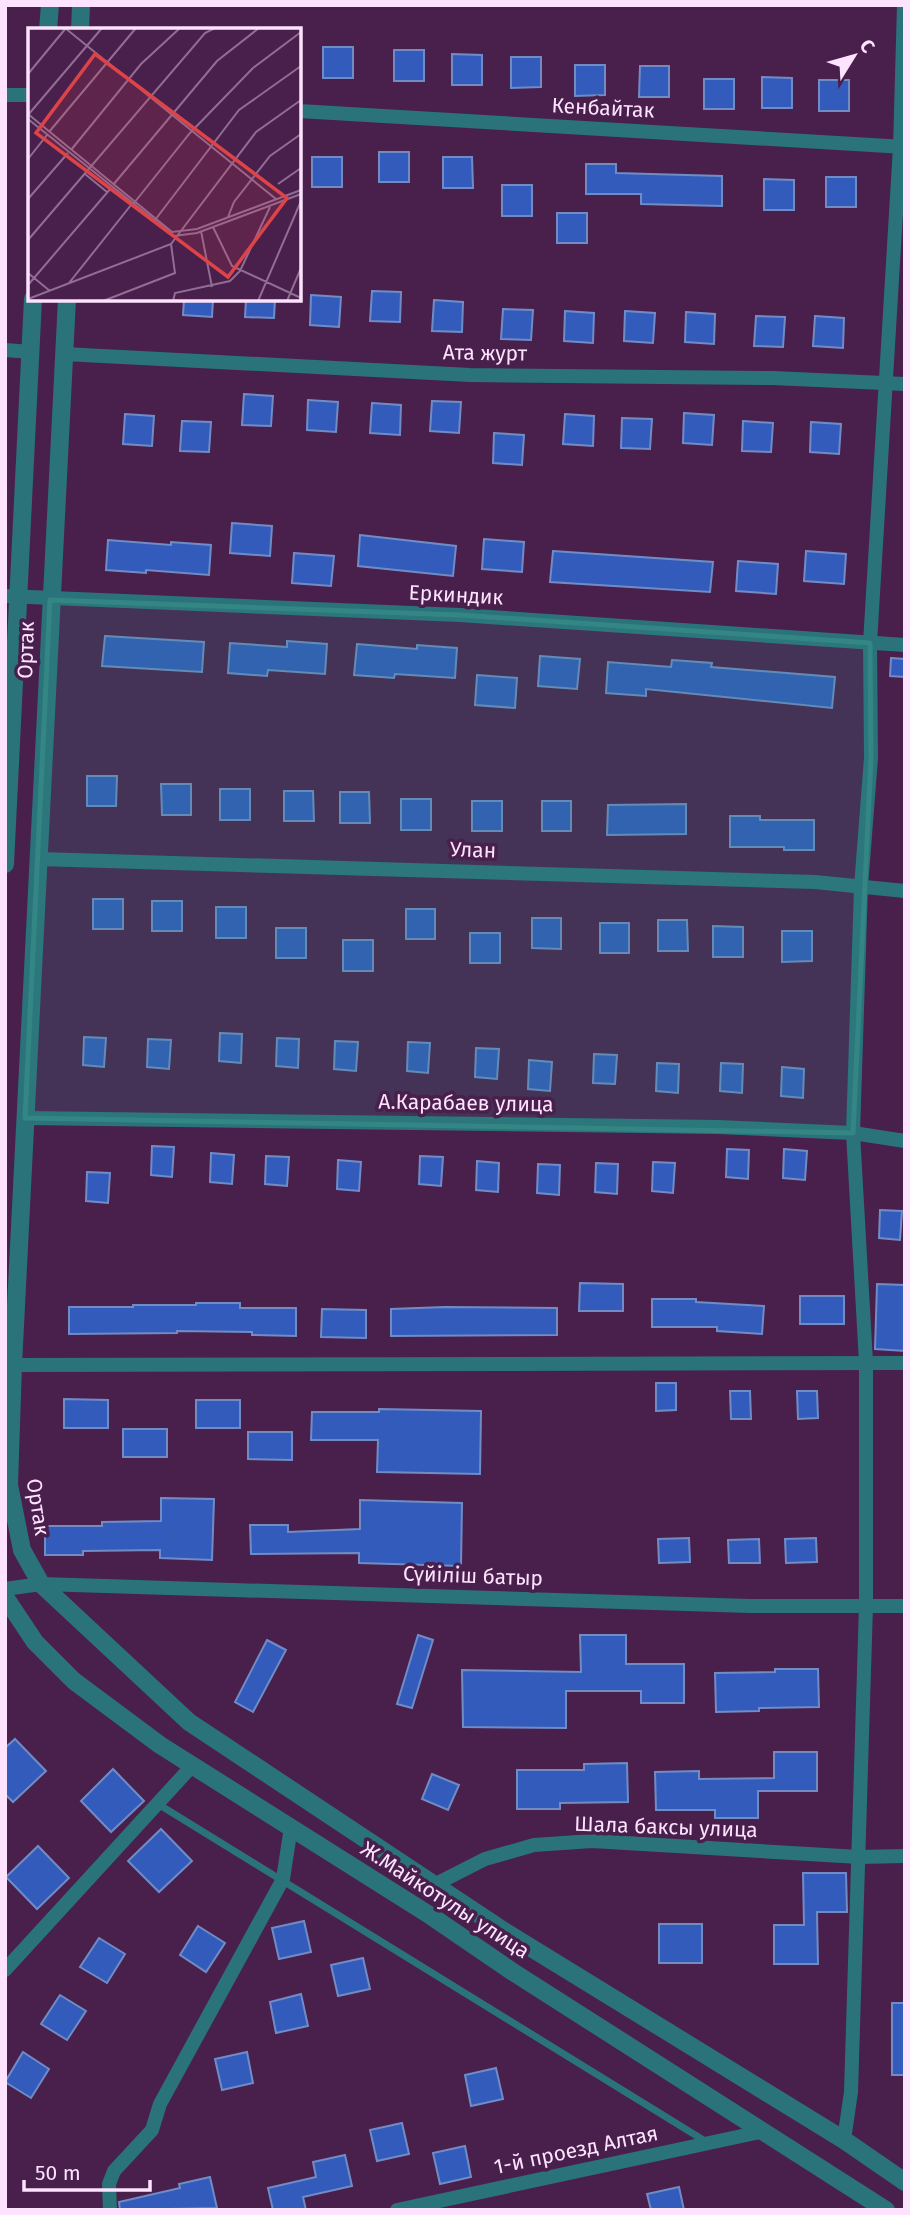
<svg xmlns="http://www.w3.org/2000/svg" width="910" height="2215" viewBox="0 0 910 2215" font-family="'Fira Sans',sans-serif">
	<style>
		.building { fill: #335bbc; stroke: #718cc5; stroke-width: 2 }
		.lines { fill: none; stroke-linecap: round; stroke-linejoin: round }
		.service { stroke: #2b737a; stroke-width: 7 }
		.minor { stroke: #2b737a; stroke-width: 14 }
		.tertiary { stroke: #2b737a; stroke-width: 18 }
		.marked { fill: #338684; fill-opacity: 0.2; stroke: #338684; stroke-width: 5; stroke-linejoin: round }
		.labels { text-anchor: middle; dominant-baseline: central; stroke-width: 7; stroke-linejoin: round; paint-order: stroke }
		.street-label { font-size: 21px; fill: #fde3fe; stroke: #491f4c }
		.inset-road { fill: none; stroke: #916d93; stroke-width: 2 }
		.view { fill: #dc4448; fill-opacity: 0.15; stroke: #dc4448; stroke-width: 3.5 }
		.inset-edge { fill: none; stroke: #fde3fe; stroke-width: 3.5 }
	</style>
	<rect width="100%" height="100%" fill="#491f4c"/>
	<!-- building -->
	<g class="building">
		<rect x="323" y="47" width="30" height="31"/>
		<rect x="394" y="50" width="30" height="31"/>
		<path d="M452 54 482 55V85H452Z"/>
		<path d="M511 57H541V87L511 88Z"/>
		<path d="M575 65H605V95L575 96Z"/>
		<path d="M640 66H669V97H639Z"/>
		<path d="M762 77 792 78V108H762Z"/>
		<rect x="704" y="79" width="30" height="30"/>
		<rect x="819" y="80" width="30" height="31"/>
		<rect x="379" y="152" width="30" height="30"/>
		<rect x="312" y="157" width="30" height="30"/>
		<path d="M443 157H472L473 188H443Z"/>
		<path d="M586 164H616V173L722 176V206L641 204V194H586Z"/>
		<rect x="826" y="177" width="30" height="30"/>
		<path d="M764 179 794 180V210H764Z"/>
		<rect x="502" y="185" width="30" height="31"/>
		<rect x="557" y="213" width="30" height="30"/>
		<path d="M372 291 401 292 400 322 370 321Z"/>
		<path d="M311 295 341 297 339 327 310 325Z"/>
		<path d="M184 299H213L212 317 183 315Z"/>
		<path d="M246 299H275L274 318 245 317Z"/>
		<path d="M434 300 463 302 462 332 432 331Z"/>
		<path d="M503 309 533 310 531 340 501 339Z"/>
		<path d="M565 311 594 313 593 343 564 341Z"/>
		<path d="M625 311 655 313 653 343 624 341Z"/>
		<path d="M686 312 715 314 714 344 685 342Z"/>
		<path d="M756 316 785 317 783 347 754 346Z"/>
		<path d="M815 316 844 318 843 348 813 346Z"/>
		<path d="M244 394 273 396 271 426 242 425Z"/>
		<path d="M308 400 338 402 336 432 307 430Z"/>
		<path d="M432 401 461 402 459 433 430 431Z"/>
		<path d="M372 403 401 405 400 435 370 433Z"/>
		<path d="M684 413 714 415 712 445 683 443Z"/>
		<path d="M125 414 154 416 152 446 123 444Z"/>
		<path d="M565 414 594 416 593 446 563 444Z"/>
		<path d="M622 418 652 419 650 449 621 448Z"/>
		<path d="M182 421 211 422 209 452 180 451Z"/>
		<path d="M743 421 773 423 771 452 742 451Z"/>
		<path d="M811 422 841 424 839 454 810 452Z"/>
		<path d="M494 433 524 435 522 465 493 463Z"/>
		<path d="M232 523 272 526 270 556 230 553Z"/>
		<path d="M360 535 456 546 453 576 358 566Z"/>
		<path d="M484 539 524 542 522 572 482 569Z"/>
		<path d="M108 540 171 545V542L211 545 209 575 146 570V573L106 570Z"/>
		<path d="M553 551 713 562 710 592 550 582Z"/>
		<path d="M806 551 846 554 844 584 804 581Z"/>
		<path d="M294 553 334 556 331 586 292 583Z"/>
		<path d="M738 561 778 564 776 594 736 591Z"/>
		<path d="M105 636 204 642 202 672 102 666Z"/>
		<path d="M287 641 327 644 325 674 268 670 267 676 228 673 230 643 287 647Z"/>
		<path d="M357 644 417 649V645L457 648 455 678 395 674 394 678 354 675Z"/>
		<path d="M540 656 580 659 577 689 538 686Z"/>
		<path d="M891 658 905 659V677L890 676Z"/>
		<path d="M672 660 712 663 711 667 835 677 832 708 646 689V696L606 693 608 662 671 667Z"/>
		<path d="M477 675 517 678 515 708 475 705Z"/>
		<path d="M87 776H117L116 806H87Z"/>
		<path d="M161 784H191V815H162Z"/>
		<rect x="220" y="789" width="30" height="31"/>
		<path d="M284 791H313L314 821H284Z"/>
		<path d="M340 792H369L370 823H340Z"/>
		<rect x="401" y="799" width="30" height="31"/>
		<rect x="472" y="801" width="30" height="30"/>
		<rect x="542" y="801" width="29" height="30"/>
		<path d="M686 804V834L607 835 608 805Z"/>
		<path d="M730 816H760V820H814V850H784V847H730Z"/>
		<rect x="93" y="899" width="30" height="30"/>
		<rect x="152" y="901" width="30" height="30"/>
		<rect x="216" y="907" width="30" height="31"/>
		<rect x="406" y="909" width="29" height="30"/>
		<path d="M532 918H561V949L532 948Z"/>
		<path d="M658 920H687L688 951H658Z"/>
		<rect x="600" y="923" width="29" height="30"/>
		<path d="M713 926 743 927V957H713Z"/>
		<rect x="276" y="928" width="30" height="30"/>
		<path d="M782 931H812V961L782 962Z"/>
		<rect x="470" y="933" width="30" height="30"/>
		<rect x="343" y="940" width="30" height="31"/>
		<path d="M220 1033 242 1034 241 1063 219 1061Z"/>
		<path d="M84 1037 106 1038 104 1067 83 1065Z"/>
		<path d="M277 1038 299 1039 298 1068 276 1066Z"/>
		<path d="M148 1039 171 1040 169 1069 147 1067Z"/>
		<path d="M335 1041 358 1042 356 1071 334 1069Z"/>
		<path d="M408 1042 430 1043 428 1073 407 1071Z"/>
		<path d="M476 1048 499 1049 497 1079 475 1077Z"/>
		<path d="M594 1054 617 1055 615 1084 593 1083Z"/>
		<path d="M529 1060 552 1062 550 1091 528 1089Z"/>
		<path d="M657 1063 679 1064 678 1093 656 1091Z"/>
		<path d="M721 1063 743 1064 742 1093 720 1091Z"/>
		<path d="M782 1067 804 1069 803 1098 781 1096Z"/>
		<path d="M152 1146 174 1147 172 1177 151 1175Z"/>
		<path d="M727 1149 749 1150 748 1179 726 1177Z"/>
		<path d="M784 1149 807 1151 805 1180 783 1178Z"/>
		<path d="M211 1153 234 1155 232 1184 210 1182Z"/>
		<path d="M266 1156 289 1157 287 1186 265 1184Z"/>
		<path d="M420 1156 443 1157 441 1186 419 1184Z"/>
		<path d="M338 1160 361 1162 359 1191 337 1189Z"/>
		<path d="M477 1161 499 1163 498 1192 476 1190Z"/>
		<path d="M653 1162 675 1163 673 1193 652 1191Z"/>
		<path d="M596 1163 618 1164 617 1194 595 1192Z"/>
		<path d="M538 1164 560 1165 559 1195 537 1193Z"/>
		<path d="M87 1172 110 1173 108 1203 86 1201Z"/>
		<path d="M880 1210 902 1211 900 1240 879 1238Z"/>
		<path d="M580 1283 623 1284V1311H579Z"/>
		<path d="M877 1284 905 1285V1351L875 1349Z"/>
		<rect x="800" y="1296" width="44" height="28"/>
		<path d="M652 1299H696V1302L764 1306 762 1334 717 1331V1327H652Z"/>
		<path d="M196 1303H240V1308H296V1336L252 1335V1332L177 1331V1333L69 1334V1307H133V1305H196Z"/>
		<path d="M445 1307 557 1308V1335L391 1336V1309Z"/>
		<path d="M322 1309 366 1310V1338L321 1337Z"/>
		<path d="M656 1383H676V1410L656 1411Z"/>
		<path d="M730 1391H750L751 1419H731Z"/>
		<path d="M797 1391H817L818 1418 798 1419Z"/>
		<path d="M64 1399 108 1400V1428H64Z"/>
		<rect x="196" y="1400" width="44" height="28"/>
		<path d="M379 1409 481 1411 480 1474 377 1472 378 1440H311L312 1412H379Z"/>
		<rect x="123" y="1429" width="44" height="28"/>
		<path d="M248 1432H292V1460L248 1459Z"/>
		<path d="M161 1498 214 1499 212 1560 160 1558V1550L83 1551V1555H45V1526H102V1522L161 1521Z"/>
		<path d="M360 1500 462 1503 461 1566 359 1563V1553L251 1554 250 1525H288V1532L360 1529Z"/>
		<path d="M689 1538 690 1562 659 1563 658 1539Z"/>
		<path d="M816 1538 817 1562 786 1563 785 1539Z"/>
		<path d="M759 1539 760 1563H729L728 1540Z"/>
		<path d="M418 1635 433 1640 412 1708 397 1704Z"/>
		<path d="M580 1635H626V1664H684V1703H641V1691H566V1728L463 1727 462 1670 581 1672Z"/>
		<path d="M267 1640 286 1650 253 1712 235 1702Z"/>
		<path d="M775 1669H818L819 1707 759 1708V1711L716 1712 715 1673 775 1672Z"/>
		<path d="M15 1739 46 1771 13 1802 5 1794V1748Z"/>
		<path d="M774 1752H817V1791H758V1818H715V1810H656L655 1772 699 1771V1779L774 1778Z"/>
		<path d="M627 1763 628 1802 560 1803V1809H517V1770H584V1764Z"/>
		<path d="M113 1769 144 1801 111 1832 81 1801Z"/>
		<path d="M432 1774 459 1785 448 1810 422 1799Z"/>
		<path d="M161 1829 192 1861 159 1892 128 1861Z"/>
		<path d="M38 1846 69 1878 37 1909 6 1877Z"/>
		<path d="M803 1873H846L847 1912H817L818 1964H774V1925H804Z"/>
		<path d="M304 1921 311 1952 279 1959 272 1928Z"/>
		<rect x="659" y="1924" width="43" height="39"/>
		<path d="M198 1926 225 1943 206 1972 180 1955Z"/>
		<path d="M99 1938 125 1954 107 1983 80 1967Z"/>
		<path d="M363 1958 370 1989 338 1996 331 1965Z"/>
		<path d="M301 1994 308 2026 276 2033 270 2002Z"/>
		<path d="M60 1995 86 2011 67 2040 41 2024Z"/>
		<rect x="892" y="2003" width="13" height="72"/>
		<path d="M23 2052 49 2069 31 2098 5 2082Z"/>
		<path d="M247 2052 253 2083 222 2090 215 2059Z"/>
		<path d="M496 2068 503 2099 471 2106 465 2075Z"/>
		<path d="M402 2123 409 2154 377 2161 370 2130Z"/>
		<path d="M465 2146 471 2177 440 2184 433 2153Z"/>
		<path d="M345 2155 352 2186 303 2197 306 2210H273L268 2188 316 2177 313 2162Z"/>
		<path d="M210 2177 217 2208 120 2210 119 2202 180 2188 179 2184Z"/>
		<path d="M679 2187 684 2210H651L647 2194Z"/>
	</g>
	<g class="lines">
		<!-- service -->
		<path class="service" d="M158 1804 705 2141"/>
		<!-- minor -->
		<g class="minor">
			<path d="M5 95H30"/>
			<path d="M299 111 905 147"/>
			<path d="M5 350 31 352"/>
			<path d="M64 354 470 375 773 378 905 384"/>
			<path d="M5 596 460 615 905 645"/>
			<path d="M39 859 815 882 905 891"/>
			<path d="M25 1118 718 1127 853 1133 905 1141"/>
			<path d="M13 1365 905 1363"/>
			<path d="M5 1589 41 1584 750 1606H905"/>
			<path d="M434 1885 485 1859 534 1845 592 1841 859 1857 905 1856"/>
			<path d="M5 1970 192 1766"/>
			<path d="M844 2140 851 2092 866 1606V1362L853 1133 861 887 871 758 870 643 900 147 904 5"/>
			<path d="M110 2210 109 2184 114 2171 152 2130 160 2104 283 1879 291 1827"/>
			<path d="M397 2210 765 2131"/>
		</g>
		<!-- tertiary -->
		<g class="tertiary">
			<path d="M48 30 50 5"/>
			<path d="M80 30 81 5"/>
			<path d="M67 299 13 1365 9 1485 22 1550 41 1584 189 1722 507 1933 844 2140 905 2182"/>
			<path d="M5 864 33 299"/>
			<path d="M5 1597 35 1642 74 1681 160 1745 431 1916 513 1972 886 2210"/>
		</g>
	</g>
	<!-- marked area -->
	<path class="marked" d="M50 600 460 615 870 643 871 758 853 1133 25 1118Z"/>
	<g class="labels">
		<!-- street labels -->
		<g class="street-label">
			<text transform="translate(603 108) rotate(3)">Кенбайтак</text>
			<text transform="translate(485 353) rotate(1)">Ата журт</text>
			<text transform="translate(456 595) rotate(3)">Еркиндик</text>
			<text transform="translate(26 650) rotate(-88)">Ортак</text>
			<text transform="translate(473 850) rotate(2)">Улан</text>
			<text transform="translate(466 1103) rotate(1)">А.Карабаев улица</text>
			<text transform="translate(38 1507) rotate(81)">Ортак</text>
			<text transform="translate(473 1576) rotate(2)">Сүйіліш батыр</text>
			<text transform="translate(666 1827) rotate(2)">Шала баксы улица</text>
			<text transform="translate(445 1900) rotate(33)">Ж.Майкотулы улица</text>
			<text transform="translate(576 2150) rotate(-12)">1-й проезд Алтая</text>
		</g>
	</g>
	<!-- overview -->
	<g transform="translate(28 28)">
		<rect width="273" height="273" fill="#491f4c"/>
		<path class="inset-road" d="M37 0 248 171M0 46 38 0M0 86 144 204 169 201 273 162M0 87 74 0M0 91 146 208 169 205 273 166M21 104 108 0M43 122 113 36 152 0M0 131 19 107M57 146 79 164M250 156 273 140M85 157 189 33 231 0M0 171 40 125M106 175 162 105 225 40 273 4M200 189 206 174 242 128 273 106M127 192 211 82 273 38M185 199 204 238 273 270M173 203 184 259M0 212 177 5 187 0M0 245 22 263M41 255 103 177M0 257 83 160M0 271 143 216 228 104 273 72M75 273 147 245 143 216M145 273 147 265 202 253 212 243 242 179M230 273 273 173M259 273 273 240"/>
		<path class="view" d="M67 26 259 170 200 249 8 105Z"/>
		<rect width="273" height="273" class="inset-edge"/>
	</g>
	<!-- border -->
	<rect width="910" height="2215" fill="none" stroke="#fde3fe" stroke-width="14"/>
	<!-- north arrow -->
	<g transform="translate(854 56) rotate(53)" stroke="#491f4c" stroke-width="5" paint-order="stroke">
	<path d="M0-5L12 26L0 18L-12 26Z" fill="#fde3fe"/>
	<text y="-10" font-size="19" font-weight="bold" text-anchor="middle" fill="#fde3fe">С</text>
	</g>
	<!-- scale -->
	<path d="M24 2180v10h126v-10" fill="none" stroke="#fde3fe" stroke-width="3.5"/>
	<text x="35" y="2180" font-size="21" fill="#fde3fe" stroke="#491f4c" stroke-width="5" paint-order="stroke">50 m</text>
</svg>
